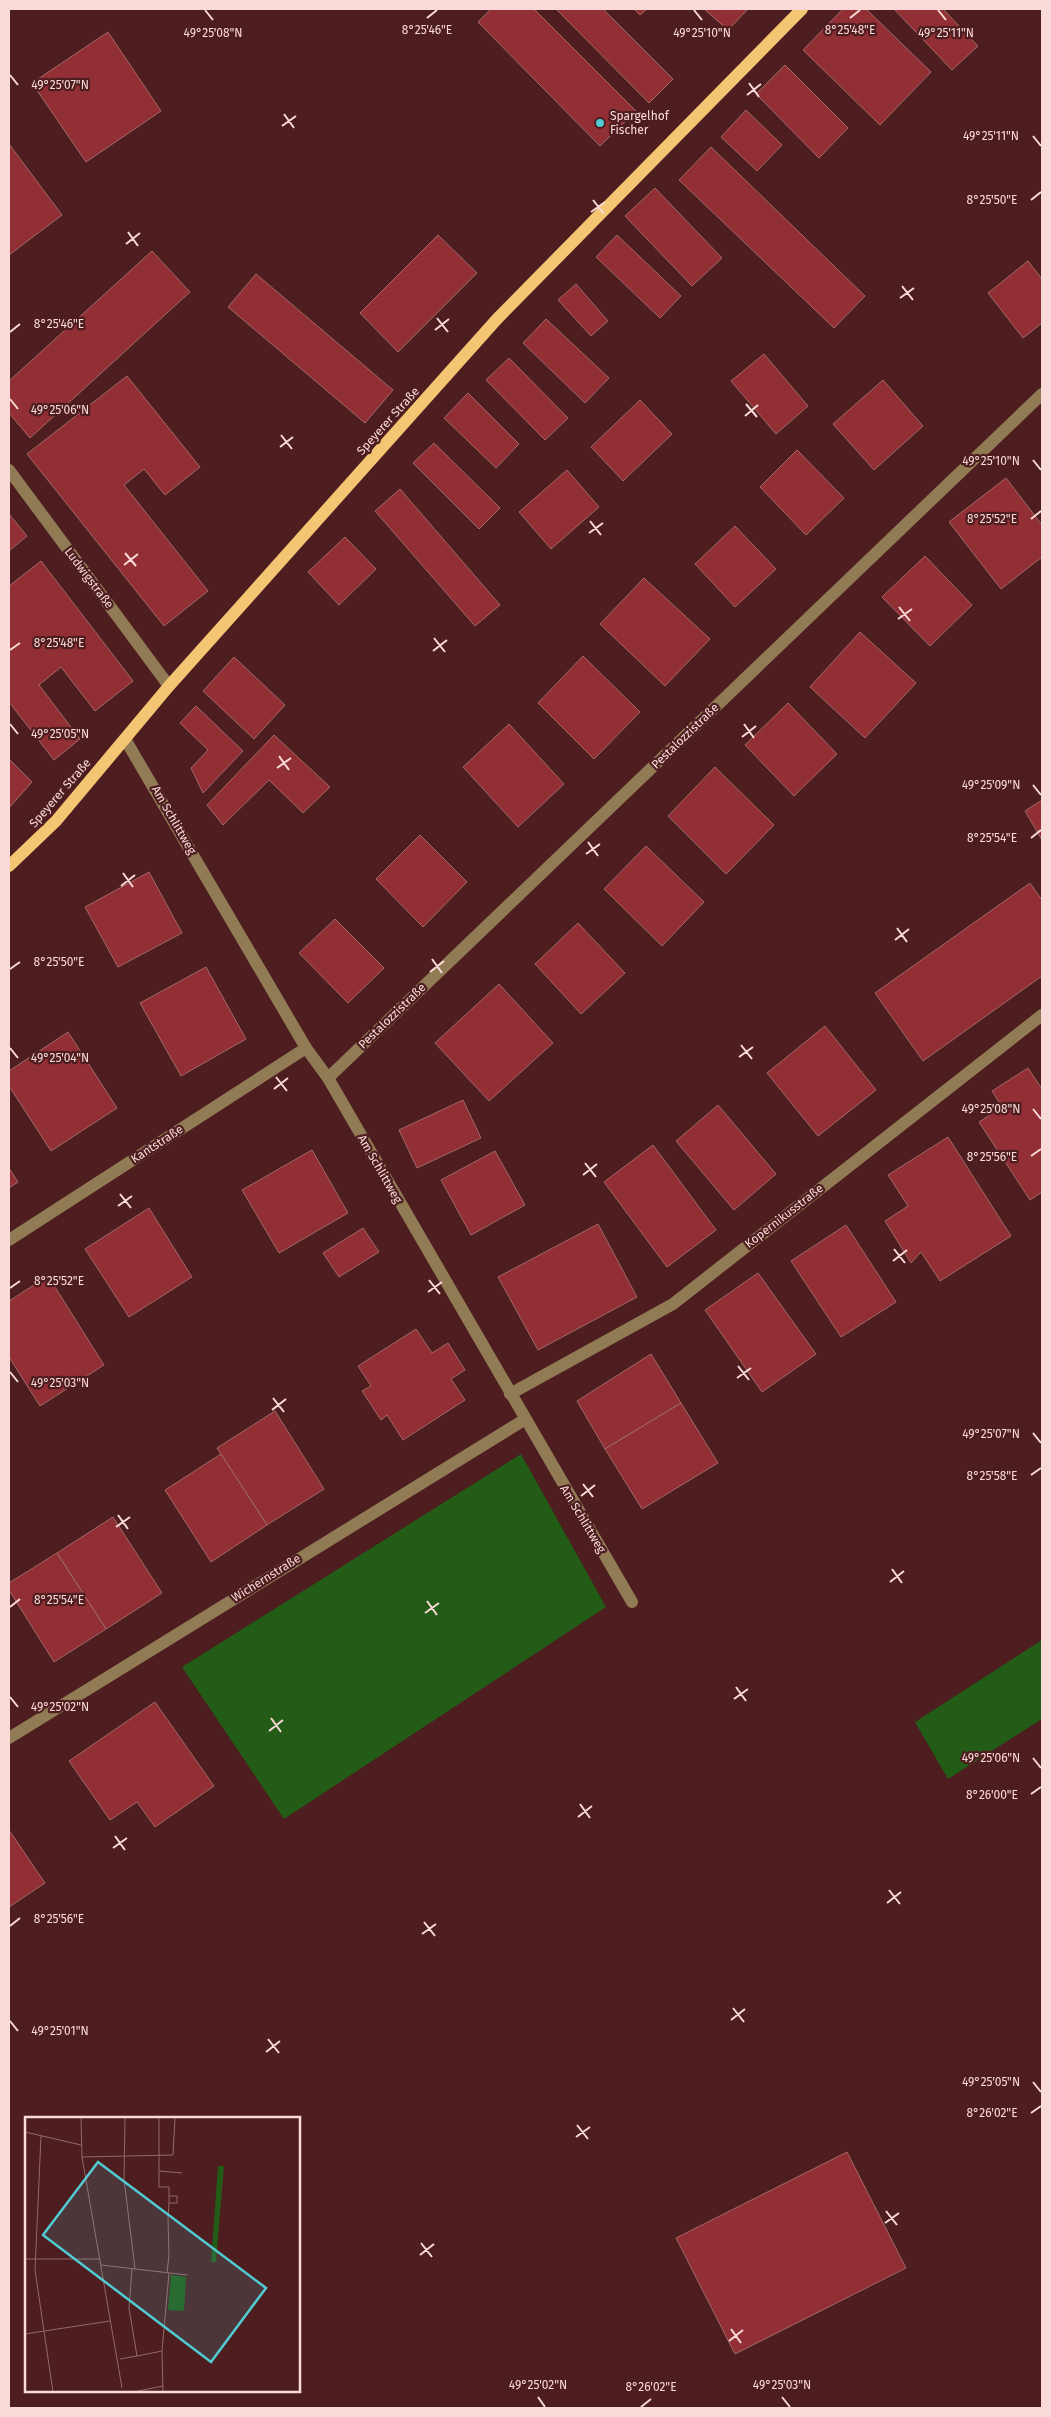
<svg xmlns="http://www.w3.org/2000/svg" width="1051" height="2417" viewBox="0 0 1051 2417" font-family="'Fira Sans',sans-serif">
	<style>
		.green { fill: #225c17 }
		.building { fill: #922f35; stroke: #a16968 }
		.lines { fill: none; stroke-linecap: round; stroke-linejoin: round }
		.minor { stroke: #917b55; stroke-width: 12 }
		.major { stroke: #f4c674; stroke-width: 12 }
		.ticks { fill: none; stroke: #fadad8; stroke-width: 2 }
		.poi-dot { fill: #51ccd3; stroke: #4d1d1f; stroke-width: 2 }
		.labels { text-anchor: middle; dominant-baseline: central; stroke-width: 4.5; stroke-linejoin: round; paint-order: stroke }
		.poi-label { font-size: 12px; fill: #fadad8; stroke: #4d1d1f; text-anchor: start }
		.street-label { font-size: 12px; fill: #fadad8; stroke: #4d1d1f }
		.inset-road { fill: none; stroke: #926969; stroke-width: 1 }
		.view { fill: #51ccd3; fill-opacity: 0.15; stroke: #51ccd3; stroke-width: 2.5 }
		.inset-edge { fill: none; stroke: #fadad8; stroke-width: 2.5 }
		.ticks-label { font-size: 12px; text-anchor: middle; fill: #fadad8; stroke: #4d1d1f; stroke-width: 4.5; stroke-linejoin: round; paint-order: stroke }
	</style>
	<rect width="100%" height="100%" fill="#4d1d1f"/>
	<!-- green -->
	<g class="green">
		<path d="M521 1454 606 1607 284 1819 182 1667Z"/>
		<path d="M1042 1640V1719L948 1779 915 1722Z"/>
	</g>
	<!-- building -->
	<g class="building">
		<path d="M491 9H534L636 111 600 146 478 22Z"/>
		<path d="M556 9H603L673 79 649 103Z"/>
		<path d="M634 9H647L640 15Z"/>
		<path d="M704 9H748L728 30Z"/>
		<path d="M843 9H866L931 72 880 125 803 50Z"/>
		<path d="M894 9H943L978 46 952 70Z"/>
		<path d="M108 32 161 111 86 162 32 83Z"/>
		<path d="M785 65 848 128 819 158 756 94Z"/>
		<path d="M746 110 782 145 757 171 721 137Z"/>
		<path d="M9 144 62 215 9 255Z"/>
		<path d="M711 147 865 296 834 328 679 180Z"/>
		<path d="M655 188 722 258 692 286 625 216Z"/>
		<path d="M438 235 477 273 398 352 360 313Z"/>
		<path d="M617 235 681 296 660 318 596 257Z"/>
		<path d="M152 251 190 292 30 438 9 413V381Z"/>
		<path d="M1028 261 1042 279V323L1023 338 988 293Z"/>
		<path d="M256 274 393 390 365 423 228 307Z"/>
		<path d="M576 284 608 321 591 336 558 300Z"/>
		<path d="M546 319 609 378 585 403 523 343Z"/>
		<path d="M764 354 808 406 776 434 731 381Z"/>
		<path d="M509 358 568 418 545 440 486 380Z"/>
		<path d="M127 376 200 467 165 495 144 469 124 485 208 591 164 626 27 454Z"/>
		<path d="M883 380 923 426 874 470 833 424Z"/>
		<path d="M468 393 519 444 496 468 444 418Z"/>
		<path d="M640 400 672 434 623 481 591 447Z"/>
		<path d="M434 443 500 508 479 529 413 463Z"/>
		<path d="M797 450 844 498 806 535 760 487Z"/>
		<path d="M567 470 599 507 551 549 519 512Z"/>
		<path d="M1006 478 1042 525V557L1001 589 949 522Z"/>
		<path d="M400 489 500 605 475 626 375 511Z"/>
		<path d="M9 514 27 536 9 551Z"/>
		<path d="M735 526 776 569 735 607 695 564Z"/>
		<path d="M345 537 376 569 339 605 308 572Z"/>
		<path d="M925 556 972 605 930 646 882 597Z"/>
		<path d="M41 561 133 681 95 711 61 667 39 685 80 739 54 760 9 702V586Z"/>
		<path d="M644 578 710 639 665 686 600 624Z"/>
		<path d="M860 632 916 683 865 738 810 687Z"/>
		<path d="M583 656 640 712 594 759 538 703Z"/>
		<path d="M234 657 285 705 254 739 203 691Z"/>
		<path d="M788 703 837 754 794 796 745 745Z"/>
		<path d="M196 706 243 751 203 793 191 768 208 750 180 723Z"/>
		<path d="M509 724 564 784 518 827 463 767Z"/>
		<path d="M274 735 330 787 303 813 269 780 223 825 207 805Z"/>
		<path d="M9 759 32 782 9 808Z"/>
		<path d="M715 767 774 825 726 874 668 816Z"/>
		<path d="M1042 800V840L1025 811Z"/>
		<path d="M420 835 467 882 423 927 376 879Z"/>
		<path d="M646 846 704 902 662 946 604 889Z"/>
		<path d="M149 872 182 933 118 967 85 907Z"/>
		<path d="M1030 883 1042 900V976L923 1061 875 993Z"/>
		<path d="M335 919 384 968 348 1003 299 953Z"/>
		<path d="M578 923 625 973 581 1014 535 964Z"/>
		<path d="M206 967 246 1039 181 1076 140 1003Z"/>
		<path d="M499 984 553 1043 489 1101 435 1043Z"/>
		<path d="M825 1026 876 1090 818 1136 767 1073Z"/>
		<path d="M68 1032 117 1108 51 1151 9 1086V1071Z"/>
		<path d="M1028 1068 1042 1089V1192L1030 1200 979 1122 1002 1107 992 1091Z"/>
		<path d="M463 1100 481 1138 417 1168 399 1130Z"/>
		<path d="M718 1105 776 1174 734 1210 676 1141Z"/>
		<path d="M948 1137 1011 1236 940 1281 921 1252 911 1263 885 1221 908 1206 888 1175Z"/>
		<path d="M653 1145 716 1230 667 1267 604 1182Z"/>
		<path d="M312 1150 348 1213 279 1253 242 1190Z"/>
		<path d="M495 1151 525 1205 471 1235 441 1180Z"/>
		<path d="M9 1168 18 1182 9 1188Z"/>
		<path d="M149 1208 192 1277 129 1317 85 1249Z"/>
		<path d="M598 1224 637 1297 538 1350 498 1277Z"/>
		<path d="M846 1225 896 1302 841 1337 791 1261Z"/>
		<path d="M363 1228 379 1252 339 1277 323 1253Z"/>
		<path d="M758 1273 816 1354 762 1392 705 1310Z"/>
		<path d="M48 1276 104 1365 40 1406 9 1357V1301Z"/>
		<path d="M416 1329 432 1353 448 1343 465 1370 451 1379 465 1400 403 1440 387 1415 381 1420 362 1391 371 1386 358 1366Z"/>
		<path d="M651 1354 681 1403 605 1449 577 1401Z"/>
		<path d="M681 1403 718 1463 642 1509 605 1449Z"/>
		<path d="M275 1411 324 1489 267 1525 217 1448Z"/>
		<path d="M221 1454 267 1525 211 1562 165 1490Z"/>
		<path d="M113 1517 162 1593 106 1629 57 1553Z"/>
		<path d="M57 1553 106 1629 54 1662 9 1590V1583Z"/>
		<path d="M155 1702 214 1786 155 1827 137 1802 110 1820 69 1761Z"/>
		<path d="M9 1830 45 1883 9 1907Z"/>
		<path d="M847 2152 906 2268 735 2354 676 2238Z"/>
	</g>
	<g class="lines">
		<!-- minor -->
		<g class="minor">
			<path d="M9 470 169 686"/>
			<path d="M125 739 306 1048 328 1078 632 1602"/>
			<path d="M328 1078 1042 394"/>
			<path d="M9 1240 306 1048"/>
			<path d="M510 1394 673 1304 1042 1015"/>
			<path d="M9 1738 524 1420"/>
		</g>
		<!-- major -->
		<path class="major" d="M9 866 56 821 169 686 497 319 802 9"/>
	</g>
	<!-- ticks -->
	<path class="ticks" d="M205 10 213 20M694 10 702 20M938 10 946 20M427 18 437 10M850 18 860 10M10 75 18 85M749 83 759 97M747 95 761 84M284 114 294 128M282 126 296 116M1033 136 1041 146M593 200 604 214M1031 200 1041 192M591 212 605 202M128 232 138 246M126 244 140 233M902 286 913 300M900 298 914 288M437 318 448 332M435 330 449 319M10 332 20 324M10 399 18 409M746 404 757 417M745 416 758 405M281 435 292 449M280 447 293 437M1033 460 1041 470M1031 519 1041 511M590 521 601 535M589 533 603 523M125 553 136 566M124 565 138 554M899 607 910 621M898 619 912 609M434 638 445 652M10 650 20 643M433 651 447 640M10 724 18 734M744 724 754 738M742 737 756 726M279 756 289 770M277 768 291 758M1033 785 1041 795M1031 838 1041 830M588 842 598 856M586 854 600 844M123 873 133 887M121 886 135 875M897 928 907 942M895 940 909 929M432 959 442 973M10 969 20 962M430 972 444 961M741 1045 752 1059M10 1048 18 1058M739 1057 753 1047M276 1077 287 1091M274 1089 288 1078M1033 1109 1041 1119M1031 1156 1041 1149M585 1163 596 1177M583 1175 597 1164M120 1194 131 1208M118 1206 132 1196M894 1249 905 1263M893 1261 907 1250M429 1280 440 1294M10 1288 20 1281M428 1292 442 1282M738 1366 749 1380M10 1372 18 1382M737 1378 751 1368M273 1398 284 1412M272 1410 286 1399M1033 1433 1041 1443M1031 1475 1041 1468M583 1484 593 1497M581 1496 595 1485M118 1515 128 1529M116 1527 130 1517M892 1569 902 1583M890 1582 904 1571M427 1601 437 1615M10 1607 20 1599M425 1613 439 1603M736 1687 746 1701M10 1697 18 1707M734 1699 748 1689M271 1718 281 1732M269 1731 283 1720M1033 1758 1041 1768M1031 1794 1041 1787M580 1804 590 1818M578 1817 592 1806M115 1836 125 1850M113 1848 127 1838M889 1890 900 1904M887 1903 901 1892M424 1922 435 1936M10 1926 20 1918M422 1934 436 1924M733 2008 744 2022M731 2020 745 2009M10 2021 18 2031M268 2039 279 2053M266 2052 280 2041M1033 2082 1041 2092M1031 2113 1041 2106M577 2125 588 2139M576 2137 590 2127M886 2211 897 2225M885 2223 899 2213M421 2243 432 2257M420 2255 434 2244M731 2329 741 2343M729 2341 743 2330M538 2397 545 2407M782 2397 790 2407M641 2407 651 2399"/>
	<!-- markers -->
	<circle class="poi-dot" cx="600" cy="123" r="5"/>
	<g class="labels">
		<!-- poi labels -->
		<g class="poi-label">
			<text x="610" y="116">Spargelhof<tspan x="610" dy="14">Fischer</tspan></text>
		</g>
		<!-- street labels -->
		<g class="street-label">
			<text transform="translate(388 421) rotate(-48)">Speyerer Straße</text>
			<text transform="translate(89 578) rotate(53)">Ludwigstraße</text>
			<text transform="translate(685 736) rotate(-44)">Pestalozzistraße</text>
			<text transform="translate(60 793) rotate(-49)">Speyerer Straße</text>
			<text transform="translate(174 820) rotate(60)">Am Schlittweg</text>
			<text transform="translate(392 1016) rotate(-44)">Pestalozzistraße</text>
			<text transform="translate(157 1144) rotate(-33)">Kantstraße</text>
			<text transform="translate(380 1169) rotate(60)">Am Schlittweg</text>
			<text transform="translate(784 1216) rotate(-38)">Kopernikusstraße</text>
			<text transform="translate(583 1519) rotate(59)">Am Schlittweg</text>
			<text transform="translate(266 1578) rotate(-32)">Wichernstraße</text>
		</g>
	</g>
	<!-- overview -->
	<g transform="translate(25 2117)">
		<rect width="275" height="275" fill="#4d1d1f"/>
		<path d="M193 49H199L191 145H186ZM146 158 161 160 159 194 143 193Z" fill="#225c17"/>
		<path class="inset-road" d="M56 0 57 40 97 271M100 0 99 62 110 152M134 0V70H144V79M0 15 56 28M16 19 10 153 28 275M57 40 148 38 150 0M134 54 157 56M0 142H74M76 148 162 158M107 152 104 191 112 239 137 234M142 155 144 139 143 101 144 86V79H152V86H144M0 217 85 204M95 242 112 239M108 275 138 269M138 275 137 234 144 156"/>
		<path class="view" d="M73 45 241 171 186 245 18 118Z"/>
		<rect width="275" height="275" class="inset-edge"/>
	</g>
	<g class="ticks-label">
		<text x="427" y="34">8°25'46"E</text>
		<text x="850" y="34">8°25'48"E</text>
		<text x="213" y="37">49°25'08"N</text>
		<text x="702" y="37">49°25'10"N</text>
		<text x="946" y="37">49°25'11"N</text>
		<text x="60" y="89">49°25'07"N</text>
		<text x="991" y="140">49°25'11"N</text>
		<text x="992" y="204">8°25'50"E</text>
		<text x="59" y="328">8°25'46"E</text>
		<text x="60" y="414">49°25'06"N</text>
		<text x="991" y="465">49°25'10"N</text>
		<text x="992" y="523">8°25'52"E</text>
		<text x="59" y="647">8°25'48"E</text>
		<text x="60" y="738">49°25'05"N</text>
		<text x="991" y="789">49°25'09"N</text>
		<text x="992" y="842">8°25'54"E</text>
		<text x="59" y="966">8°25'50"E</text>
		<text x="60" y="1062">49°25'04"N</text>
		<text x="991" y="1113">49°25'08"N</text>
		<text x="992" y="1161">8°25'56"E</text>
		<text x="59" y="1285">8°25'52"E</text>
		<text x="60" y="1387">49°25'03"N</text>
		<text x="991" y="1438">49°25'07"N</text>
		<text x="992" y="1480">8°25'58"E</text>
		<text x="59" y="1604">8°25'54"E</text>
		<text x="60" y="1711">49°25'02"N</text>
		<text x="991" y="1762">49°25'06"N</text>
		<text x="992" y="1799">8°26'00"E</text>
		<text x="59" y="1923">8°25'56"E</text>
		<text x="60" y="2035">49°25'01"N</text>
		<text x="991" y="2086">49°25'05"N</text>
		<text x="992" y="2117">8°26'02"E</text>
		<text x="538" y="2389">49°25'02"N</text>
		<text x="782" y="2389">49°25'03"N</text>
		<text x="651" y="2391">8°26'02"E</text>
	</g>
	<!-- border -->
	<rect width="1051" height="2417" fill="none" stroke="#fadad8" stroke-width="20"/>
</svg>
